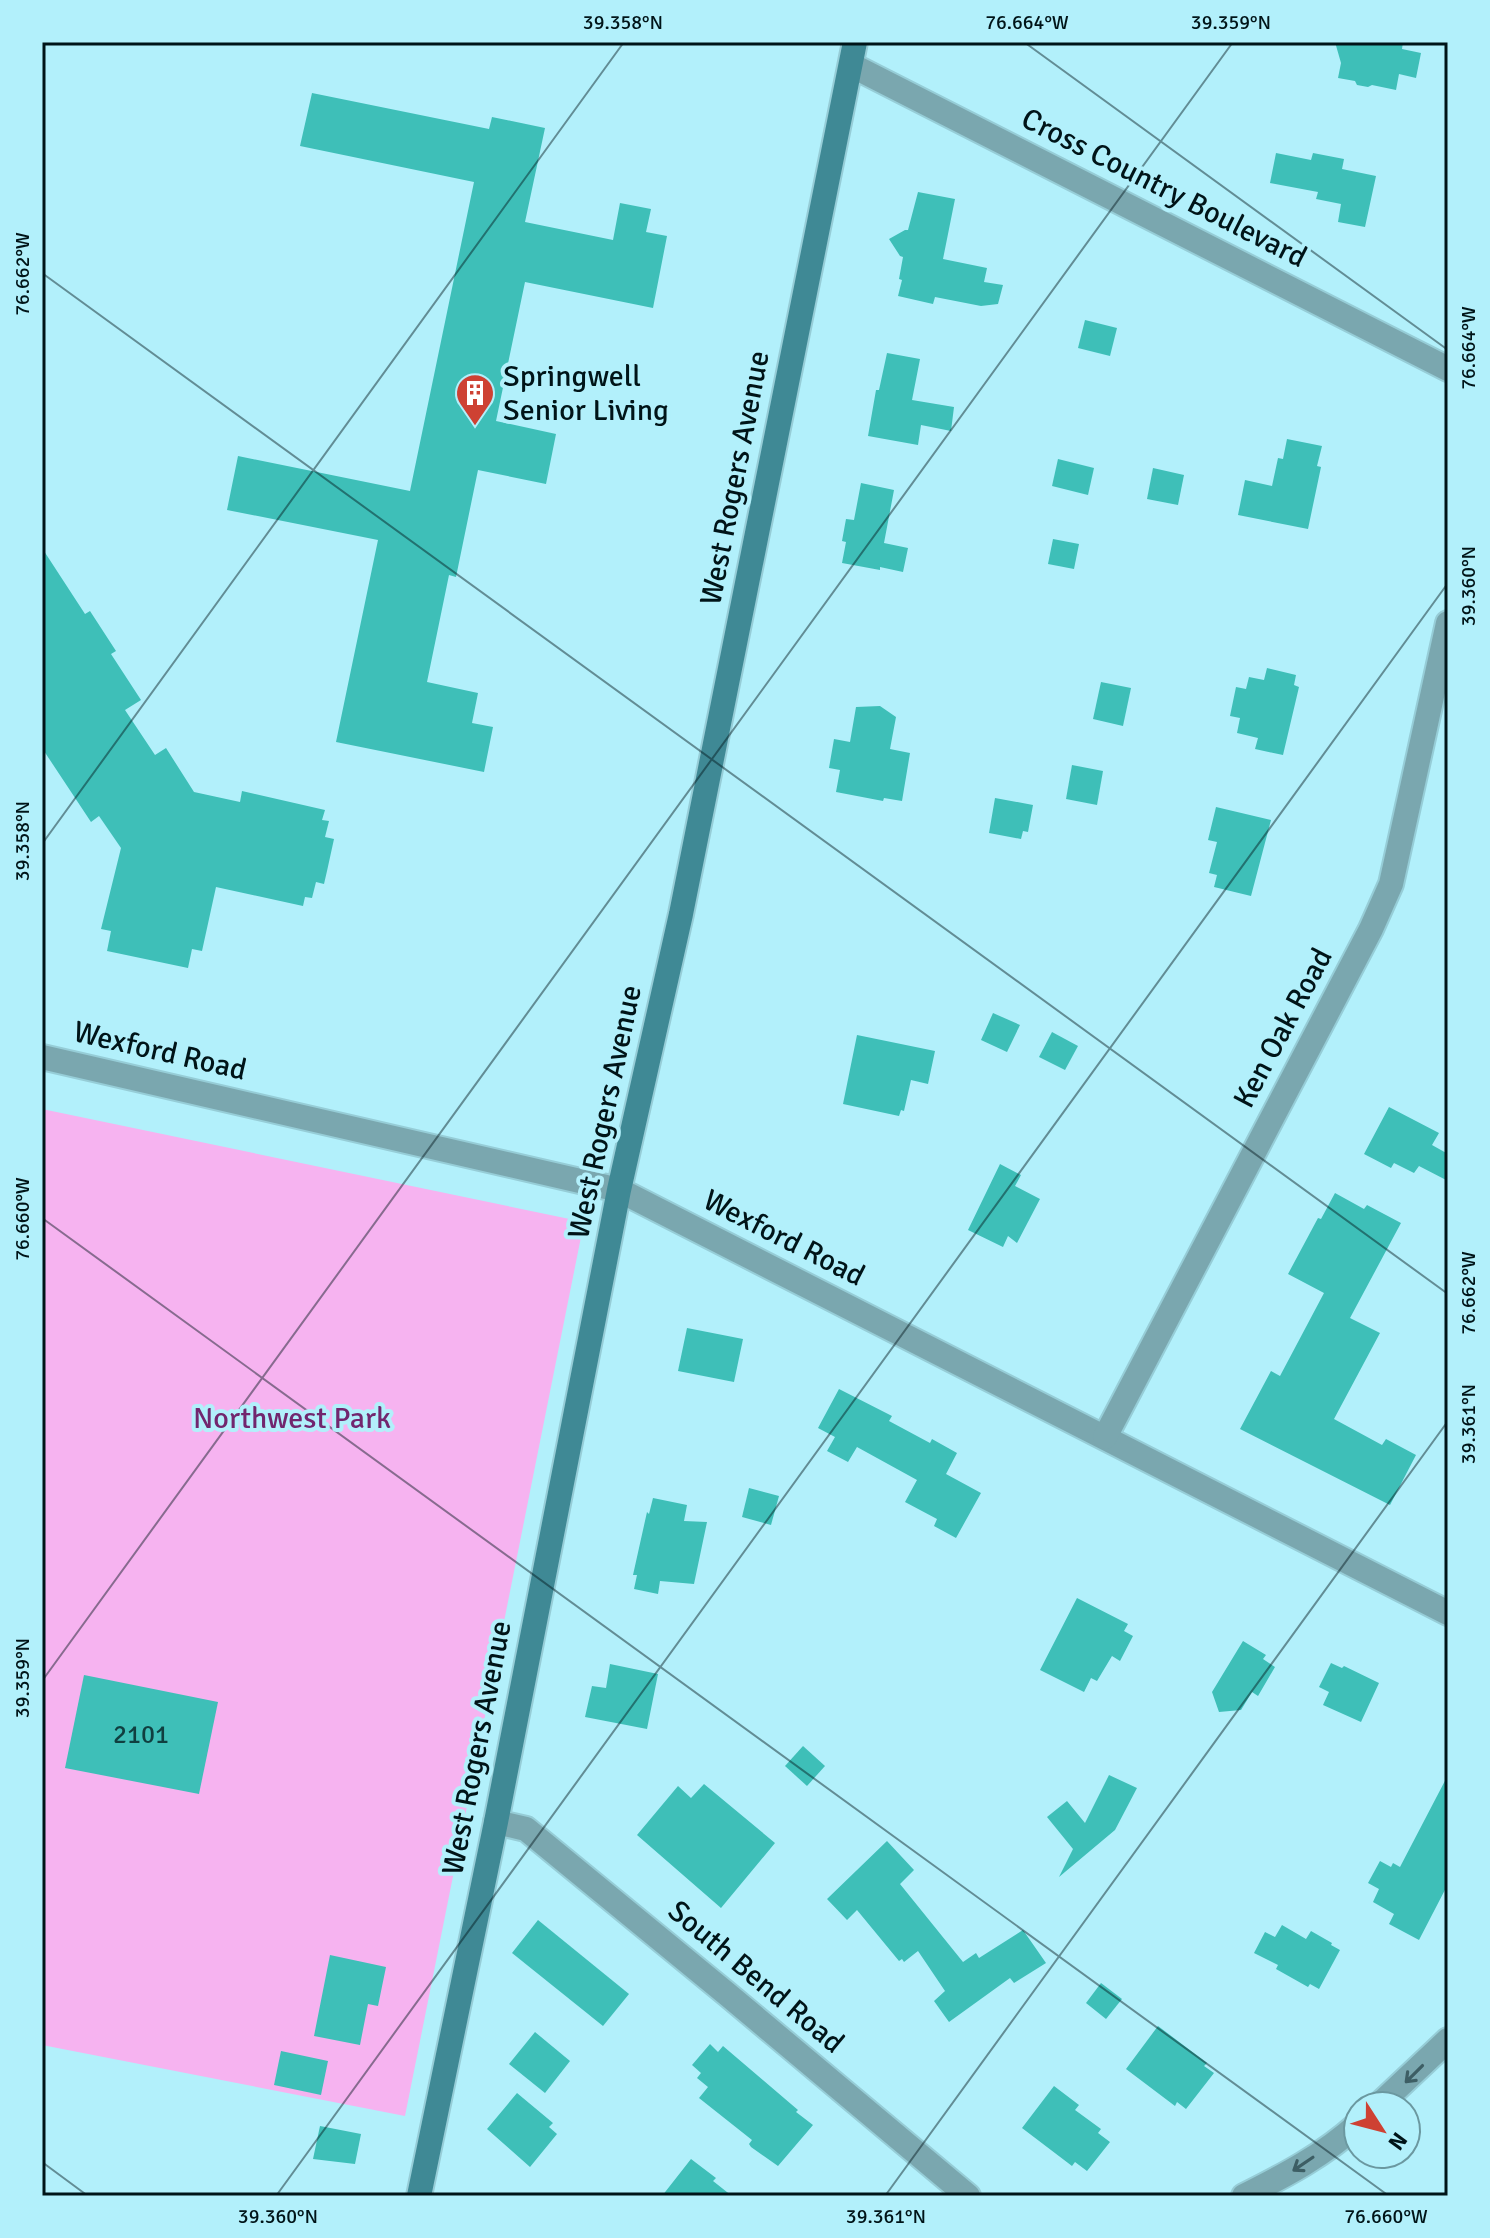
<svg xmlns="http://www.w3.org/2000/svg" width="1490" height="2238" viewBox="0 0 1490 2238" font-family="Signika,sans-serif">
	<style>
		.green { fill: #f6b3f0 }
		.building { fill: #3ebfb8 }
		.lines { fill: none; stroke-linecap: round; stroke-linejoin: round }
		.street-casing { stroke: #96cdd7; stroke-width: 28 }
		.secondary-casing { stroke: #96cdd7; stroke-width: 28 }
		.street { stroke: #7aa7af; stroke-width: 24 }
		.secondary { stroke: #3f8995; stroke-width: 24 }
		.oneway { stroke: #3d5e64 }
		.ticks { fill: none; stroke: #001418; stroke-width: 2; stroke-opacity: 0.45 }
		.labels { text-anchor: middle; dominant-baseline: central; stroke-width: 8; stroke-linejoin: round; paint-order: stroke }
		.number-label { font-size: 26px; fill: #103f40 }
		.street-label { font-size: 30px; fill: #001418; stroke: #b2f0fb }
		.poi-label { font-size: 30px; fill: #001418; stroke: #b2f0fb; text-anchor: start }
		.park-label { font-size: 30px; fill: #72266e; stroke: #b2f0fb }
		.neatline { fill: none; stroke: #001418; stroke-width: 3 }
		.ticks-label { font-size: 20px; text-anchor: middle; fill: #001418 }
	</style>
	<rect width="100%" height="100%" fill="#b2f0fb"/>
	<!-- green -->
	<path class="green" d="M42 1109 584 1222 405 2116 42 2045Z"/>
	<!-- building -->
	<g class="building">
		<path d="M1335 42H1403L1402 49 1421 53 1416 78 1399 74 1396 90 1372 85 1368 87 1357 85 1355 81 1338 78 1341 63Z"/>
		<path d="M312 93 489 129 492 117 545 128 525 222 613 240 620 203 651 209 646 232 667 236 653 308 525 282 496 421 556 434 546 484 478 470 456 577 449 575 427 682 478 693 472 723 493 727 484 772 336 742 378 540 227 510 238 456 410 491 474 182 300 146Z"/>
		<path d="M1276 153 1311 160 1313 153 1344 159 1342 169 1376 176 1365 227 1338 222 1341 204 1316 199 1318 192 1270 183Z"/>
		<path d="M918 192 955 199 943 259 987 268 984 282 1003 285 998 304 981 306 935 297 933 304 898 296 902 280 899 279 903 257 900 256 889 239 905 230H908Z"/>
		<path d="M1085 320 1117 328 1110 356 1078 348Z"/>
		<path d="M887 353 920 359 912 400 954 407 951 431 921 425 918 445 868 436 876 390H879Z"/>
		<path d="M1287 439 1322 446 1317 466 1321 467 1308 529 1238 515 1245 480 1272 486 1278 458 1283 459Z"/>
		<path d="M1058 459 1094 468 1088 495 1052 486Z"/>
		<path d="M1153 468 1184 475 1178 505 1147 499Z"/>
		<path d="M861 483 894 490 884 543 908 548 903 572 880 567V570L842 563 846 542 842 541 846 519 854 520Z"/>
		<path d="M1053 539 1079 544 1074 569 1048 564Z"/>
		<path d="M42 548 85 614 90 611 116 651 111 654 141 700 125 710 155 755 166 748 194 792 240 802 242 791 325 810 322 820 329 821 325 837 334 839 327 871 324 884 316 882 312 898 305 897 303 906 216 887 202 951 192 949 188 968 107 951 111 931 101 929 121 848 99 816 91 822 42 748Z"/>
		<path d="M1267 668 1296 675 1294 685 1299 687 1283 755 1255 749 1258 738 1237 733 1240 718 1230 716 1236 687 1246 689 1249 677 1264 680Z"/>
		<path d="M1101 682 1131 688 1123 726 1093 719Z"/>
		<path d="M880 706 896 717 890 749 910 753 902 801 884 798 883 801 836 792 840 770 829 768 834 739 850 742 856 707Z"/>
		<path d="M1072 765 1103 771 1097 805 1066 799Z"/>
		<path d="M995 798 1033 805 1028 832 1023 831 1021 839 989 833Z"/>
		<path d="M1216 807 1271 820 1251 896 1214 887 1217 875 1209 873 1217 842 1208 840Z"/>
		<path d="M993 1013 1020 1025 1007 1052 981 1040Z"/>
		<path d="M1052 1032 1078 1046 1065 1070 1039 1057Z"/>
		<path d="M857 1035 935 1051 928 1084 911 1080 904 1111 901 1110 899 1116 843 1104Z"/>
		<path d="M1389 1107 1439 1133 1432 1145 1448 1154V1181L1419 1166 1414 1173 1394 1163 1391 1168 1364 1154Z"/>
		<path d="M1000 1164 1021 1175 1015 1186 1040 1199 1017 1243 1008 1236 1003 1247 968 1230Z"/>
		<path d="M1335 1193 1364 1209 1367 1205 1401 1223 1350 1318 1380 1333 1334 1419 1382 1445 1386 1439 1416 1455 1390 1505 1240 1429 1271 1371 1280 1376 1324 1293 1288 1274 1318 1218 1321 1219Z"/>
		<path d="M687 1328 743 1339 734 1382 678 1371Z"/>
		<path d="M839 1389 892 1416 889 1421 930 1443 932 1439 957 1453 946 1474 981 1493 956 1538 934 1526 937 1519 905 1502 917 1480 857 1447 848 1462 827 1451 835 1437 818 1428Z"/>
		<path d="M749 1488 779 1496 771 1525 742 1517Z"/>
		<path d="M653 1498 687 1505 684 1521 707 1522 694 1584 660 1581 658 1594 634 1589 637 1575H633L647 1512 649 1514Z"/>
		<path d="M1077 1598 1128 1624 1124 1631 1133 1636 1120 1661 1112 1656 1097 1681 1091 1678 1084 1692 1040 1670Z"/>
		<path d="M1243 1641 1266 1655 1263 1659 1275 1667 1258 1696 1252 1692 1241 1710 1219 1712 1212 1692Z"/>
		<path d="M1331 1663 1342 1668 1344 1666 1379 1683 1361 1722 1323 1705 1329 1692 1319 1687Z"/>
		<path d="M610 1664 658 1674 647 1729 585 1717 592 1686 606 1688Z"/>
		<path d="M84 1675 218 1702 199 1794 65 1768Z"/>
		<path d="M803 1746 825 1766 807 1786 785 1766Z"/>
		<path d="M1109 1775 1137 1788 1115 1830 1059 1877 1073 1849 1047 1817 1067 1801 1085 1823Z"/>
		<path d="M1448 1775V1884L1419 1940 1389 1924 1394 1914 1373 1902 1379 1889 1368 1883 1380 1861 1391 1867 1393 1863 1400 1867Z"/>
		<path d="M704 1784 775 1843 721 1908 637 1835 678 1786 691 1798Z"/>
		<path d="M887 1841 914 1870 900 1884 963 1962 976 1953 979 1958 1023 1930 1046 1963 1014 1983 1010 1978 949 2022 934 2001 945 1991 918 1951 904 1962 902 1959 899 1961 857 1910 847 1920 827 1899Z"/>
		<path d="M538 1920 629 1994 603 2026 512 1953Z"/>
		<path d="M1282 1925 1306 1939 1311 1931 1332 1943 1331 1945 1340 1950 1319 1989 1310 1984 1308 1987 1276 1969 1278 1965 1254 1953 1265 1932 1275 1937Z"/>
		<path d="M330 1955 386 1967 378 2006 368 2004 360 2045 314 2036Z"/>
		<path d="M1101 1983 1122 1999 1106 2019 1086 2003Z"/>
		<path d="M1158 2026 1207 2063 1204 2066 1214 2073 1186 2109 1177 2102 1175 2106 1126 2069Z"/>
		<path d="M535 2032 570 2061 545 2093 509 2064Z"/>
		<path d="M710 2044 718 2052 723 2046 798 2110 796 2112 813 2125 778 2166 751 2147 749 2144 752 2140 699 2098 708 2087 697 2078 701 2073 692 2065Z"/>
		<path d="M281 2051 328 2061 321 2095 274 2085Z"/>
		<path d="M1054 2086 1079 2105 1075 2110 1101 2129 1098 2133 1110 2142 1087 2171 1075 2162 1072 2166 1022 2128Z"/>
		<path d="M517 2093 553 2123 549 2127 557 2134 530 2167 487 2129Z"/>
		<path d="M320 2126 361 2134 355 2164 313 2159Z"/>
		<path d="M691 2159 716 2178 713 2181 732 2196H662Z"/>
	</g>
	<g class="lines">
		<!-- street casing -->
		<g class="street-casing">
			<g id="street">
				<path d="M851 65 1448 369"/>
				<path d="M42 1057 619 1190 1448 1613"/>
				<path d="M1105 1437 1371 929 1391 884 1448 623"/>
				<path d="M496 1822 526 1829 727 1994 968 2196"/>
				<path d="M1378 2106 1448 2040"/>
				<path d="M1244 2196C1284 2176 1324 2155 1358 2124"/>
			</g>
		</g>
		<!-- secondary casing -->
		<g class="secondary-casing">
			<path id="secondary" d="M419 2196 496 1822 619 1190 681 914 855 42"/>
		</g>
		<!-- street -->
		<use href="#street" class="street"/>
		<!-- secondary -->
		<use href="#secondary" class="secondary"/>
	</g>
	<!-- one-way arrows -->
	<defs><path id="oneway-shaft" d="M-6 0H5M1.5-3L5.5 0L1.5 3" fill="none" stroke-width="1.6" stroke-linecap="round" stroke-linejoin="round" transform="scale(2)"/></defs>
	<g class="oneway">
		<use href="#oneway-shaft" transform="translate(1414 2074) rotate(135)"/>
		<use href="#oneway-shaft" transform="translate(1303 2164) rotate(146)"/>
	</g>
	<!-- ticks -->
	<path class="ticks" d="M1024 42 1448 350M42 273 1448 1294M42 844 624 42M42 1218 1389 2196M42 1681 1233 42M42 2162 88 2196M276 2196 1448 583M885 2196 1448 1421"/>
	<!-- icons -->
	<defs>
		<g id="building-pin" transform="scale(2)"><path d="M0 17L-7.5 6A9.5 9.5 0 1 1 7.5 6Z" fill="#ce4133" stroke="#b2f0fb"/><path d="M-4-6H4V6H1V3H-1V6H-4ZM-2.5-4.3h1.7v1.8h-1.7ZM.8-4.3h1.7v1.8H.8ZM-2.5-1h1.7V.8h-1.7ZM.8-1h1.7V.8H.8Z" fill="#fff"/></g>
	</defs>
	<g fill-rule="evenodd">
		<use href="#building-pin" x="475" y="393"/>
	</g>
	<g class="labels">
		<!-- number labels -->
		<g class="number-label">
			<text x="141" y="1735">2101</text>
		</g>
		<!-- street labels -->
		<g class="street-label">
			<text transform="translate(1164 188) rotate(27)">Cross Country Boulevard</text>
			<text transform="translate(735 478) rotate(-79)">West Rogers Avenue</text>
			<text transform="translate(1283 1028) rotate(-62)">Ken Oak Road</text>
			<text transform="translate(160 1051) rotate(13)">Wexford Road</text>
			<text transform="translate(605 1112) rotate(-78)">West Rogers Avenue</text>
			<text transform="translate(784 1238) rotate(27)">Wexford Road</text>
			<text transform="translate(477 1748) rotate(-79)">West Rogers Avenue</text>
			<text transform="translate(756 1977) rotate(40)">South Bend Road</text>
		</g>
		<!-- poi labels -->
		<g class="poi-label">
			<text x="503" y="376">Springwell<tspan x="503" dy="34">Senior Living</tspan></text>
		</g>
		<!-- park labels -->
		<g class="park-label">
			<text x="292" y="1418">Northwest Park</text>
		</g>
	</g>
	<!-- border -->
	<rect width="1490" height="2238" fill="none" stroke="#b2f0fb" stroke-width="88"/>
	<!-- north arrow -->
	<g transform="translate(1382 2130) rotate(126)"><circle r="38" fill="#b2f0fb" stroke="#6b98a0" stroke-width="2"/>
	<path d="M0-6L14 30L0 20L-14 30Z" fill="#ce4133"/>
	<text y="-12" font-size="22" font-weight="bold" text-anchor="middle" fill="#001418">N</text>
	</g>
	<rect x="44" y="44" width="1402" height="2150" class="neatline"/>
	<g class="ticks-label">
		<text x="623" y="29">39.358°N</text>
		<text x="1027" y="29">76.664°W</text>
		<text x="1231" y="29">39.359°N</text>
		<text transform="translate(22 274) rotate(-90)" y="7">76.662°W</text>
		<text transform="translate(1468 348) rotate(-90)" y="7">76.664°W</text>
		<text transform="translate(1468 586) rotate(-90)" y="7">39.360°N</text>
		<text transform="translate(22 841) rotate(-90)" y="7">39.358°N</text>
		<text transform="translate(22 1219) rotate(-90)" y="7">76.660°W</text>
		<text transform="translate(1468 1293) rotate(-90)" y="7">76.662°W</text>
		<text transform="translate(1468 1424) rotate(-90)" y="7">39.361°N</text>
		<text transform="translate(22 1678) rotate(-90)" y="7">39.359°N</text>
		<text x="278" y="2223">39.360°N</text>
		<text x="886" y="2223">39.361°N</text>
		<text x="1386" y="2223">76.660°W</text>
	</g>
</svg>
